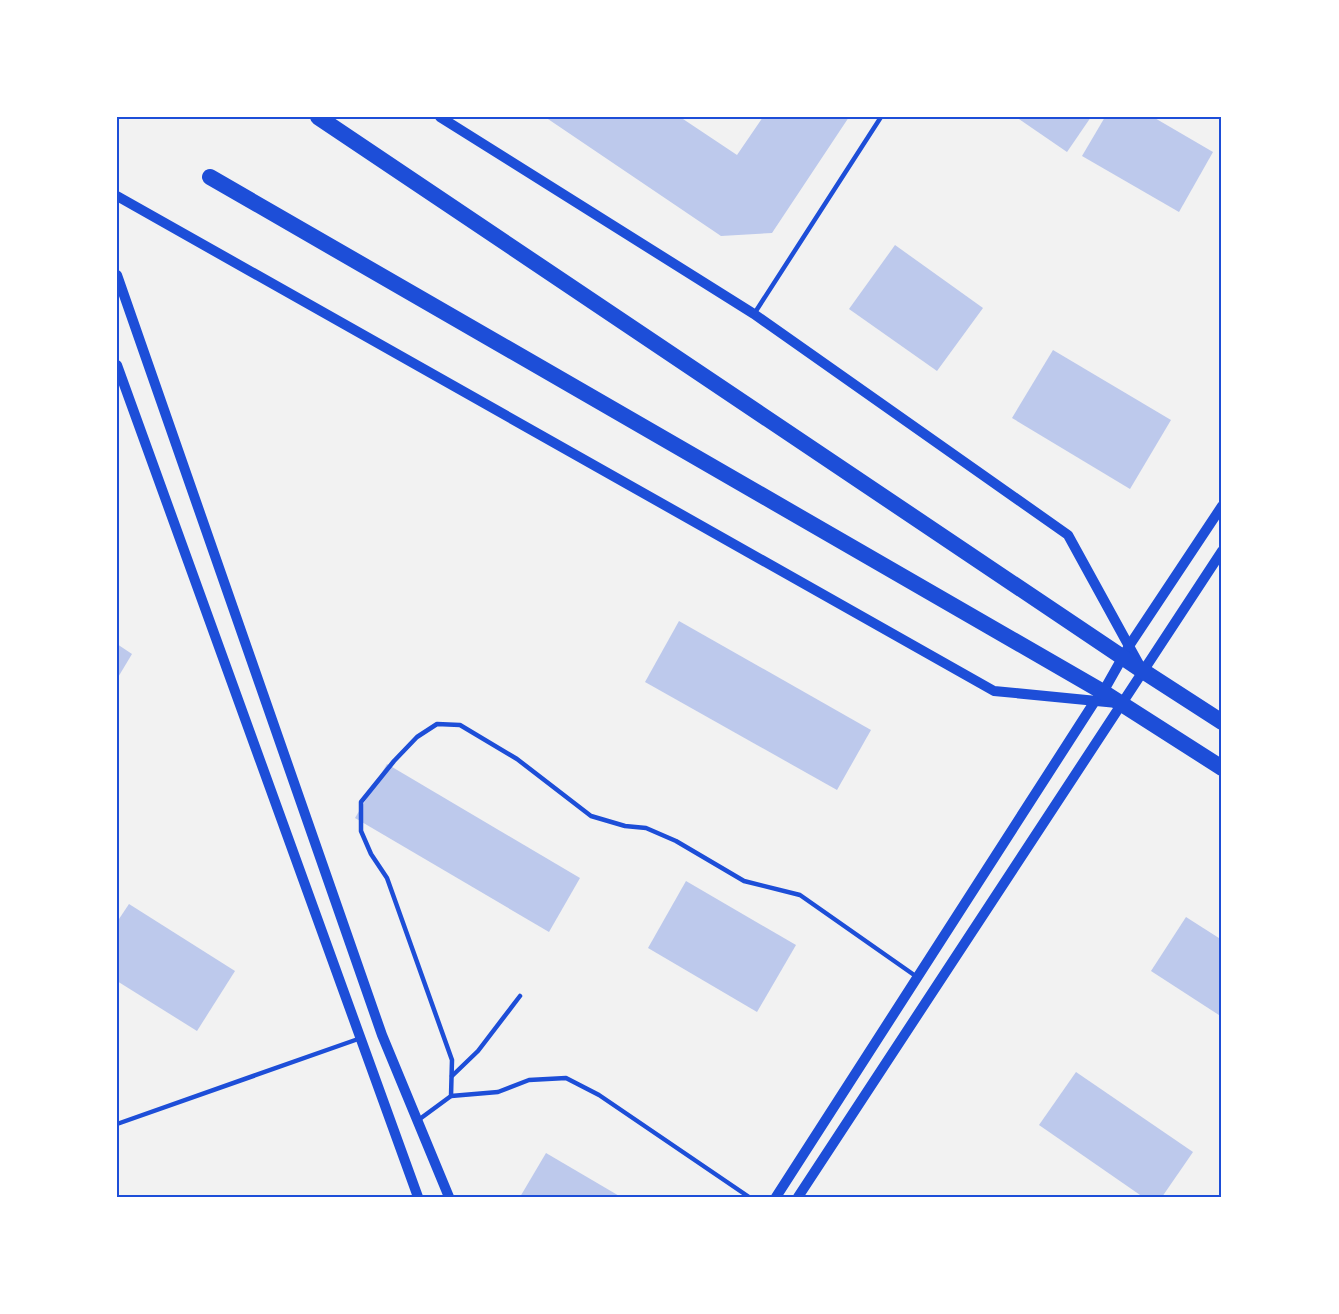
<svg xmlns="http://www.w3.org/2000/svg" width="1339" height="1314" viewBox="0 0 1339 1314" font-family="'Zilla Slab',serif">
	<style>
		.building { fill: #bdc9ec }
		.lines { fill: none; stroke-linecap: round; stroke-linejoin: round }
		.service { stroke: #1d4ed8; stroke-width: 4.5 }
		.tertiary { stroke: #1d4ed8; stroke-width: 10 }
		.trunk { stroke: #1d4ed8; stroke-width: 16 }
		.neatline { fill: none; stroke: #1d4ed8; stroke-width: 2 }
	</style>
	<rect width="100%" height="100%" fill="#f2f2f2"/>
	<!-- building -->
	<g class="building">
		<path d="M545 117H680L737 155 763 117H849L772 233 721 236Z"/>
		<path d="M1016 117H1091L1067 152Z"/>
		<path d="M1105 117H1153L1213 152 1179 212 1082 156Z"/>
		<path d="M895 245 983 308 937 371 849 309Z"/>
		<path d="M1053 350 1171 420 1130 489 1012 418Z"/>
		<path d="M679 621 871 730 837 790 645 682Z"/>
		<path d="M117 644 132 654 117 679Z"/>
		<path d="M387 764 580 878 549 932 355 818Z"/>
		<path d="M686 881 796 945 757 1012 648 948Z"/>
		<path d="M129 904 235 971 197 1031 117 981V922Z"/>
		<path d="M1186 917 1222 940V1017L1151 971Z"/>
		<path d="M1076 1072 1193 1152 1162 1197H1143L1039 1125Z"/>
		<path d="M546 1153 621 1197H520Z"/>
	</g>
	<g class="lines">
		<!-- service -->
		<g class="service">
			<path d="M754 314 881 117"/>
			<path d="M452 1076 478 1051 520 996"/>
			<path d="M451 1096 498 1092 529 1080 566 1078 599 1095 749 1197"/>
			<path d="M417 1121 451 1096 452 1060 387 878 371 854 361 831V802L394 761 417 737 437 724 460 725 517 759 591 816 625 826 646 828 676 841 744 881 800 895 917 977"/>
			<path d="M117 1124 361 1038"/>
		</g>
		<!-- tertiary -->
		<g class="tertiary">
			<path d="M440 117 754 314 1068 535 1141 668"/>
			<path d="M117 196 994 691 1117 703"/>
			<path d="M117 275 382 1035 449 1197"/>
			<path d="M117 365 418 1197"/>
			<path d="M776 1197 1095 701 1103 692 1129 646 1222 506"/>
			<path d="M798 1197 1222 551"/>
		</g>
		<!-- trunk -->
		<g class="trunk">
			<path d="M318 117 1143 671 1222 722"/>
			<path d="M210 177 1103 692 1222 768"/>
		</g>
	</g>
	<!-- border -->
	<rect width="1339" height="1314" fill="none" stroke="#ffffff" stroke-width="237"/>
	<rect x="118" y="118" width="1102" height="1078" class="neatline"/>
</svg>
